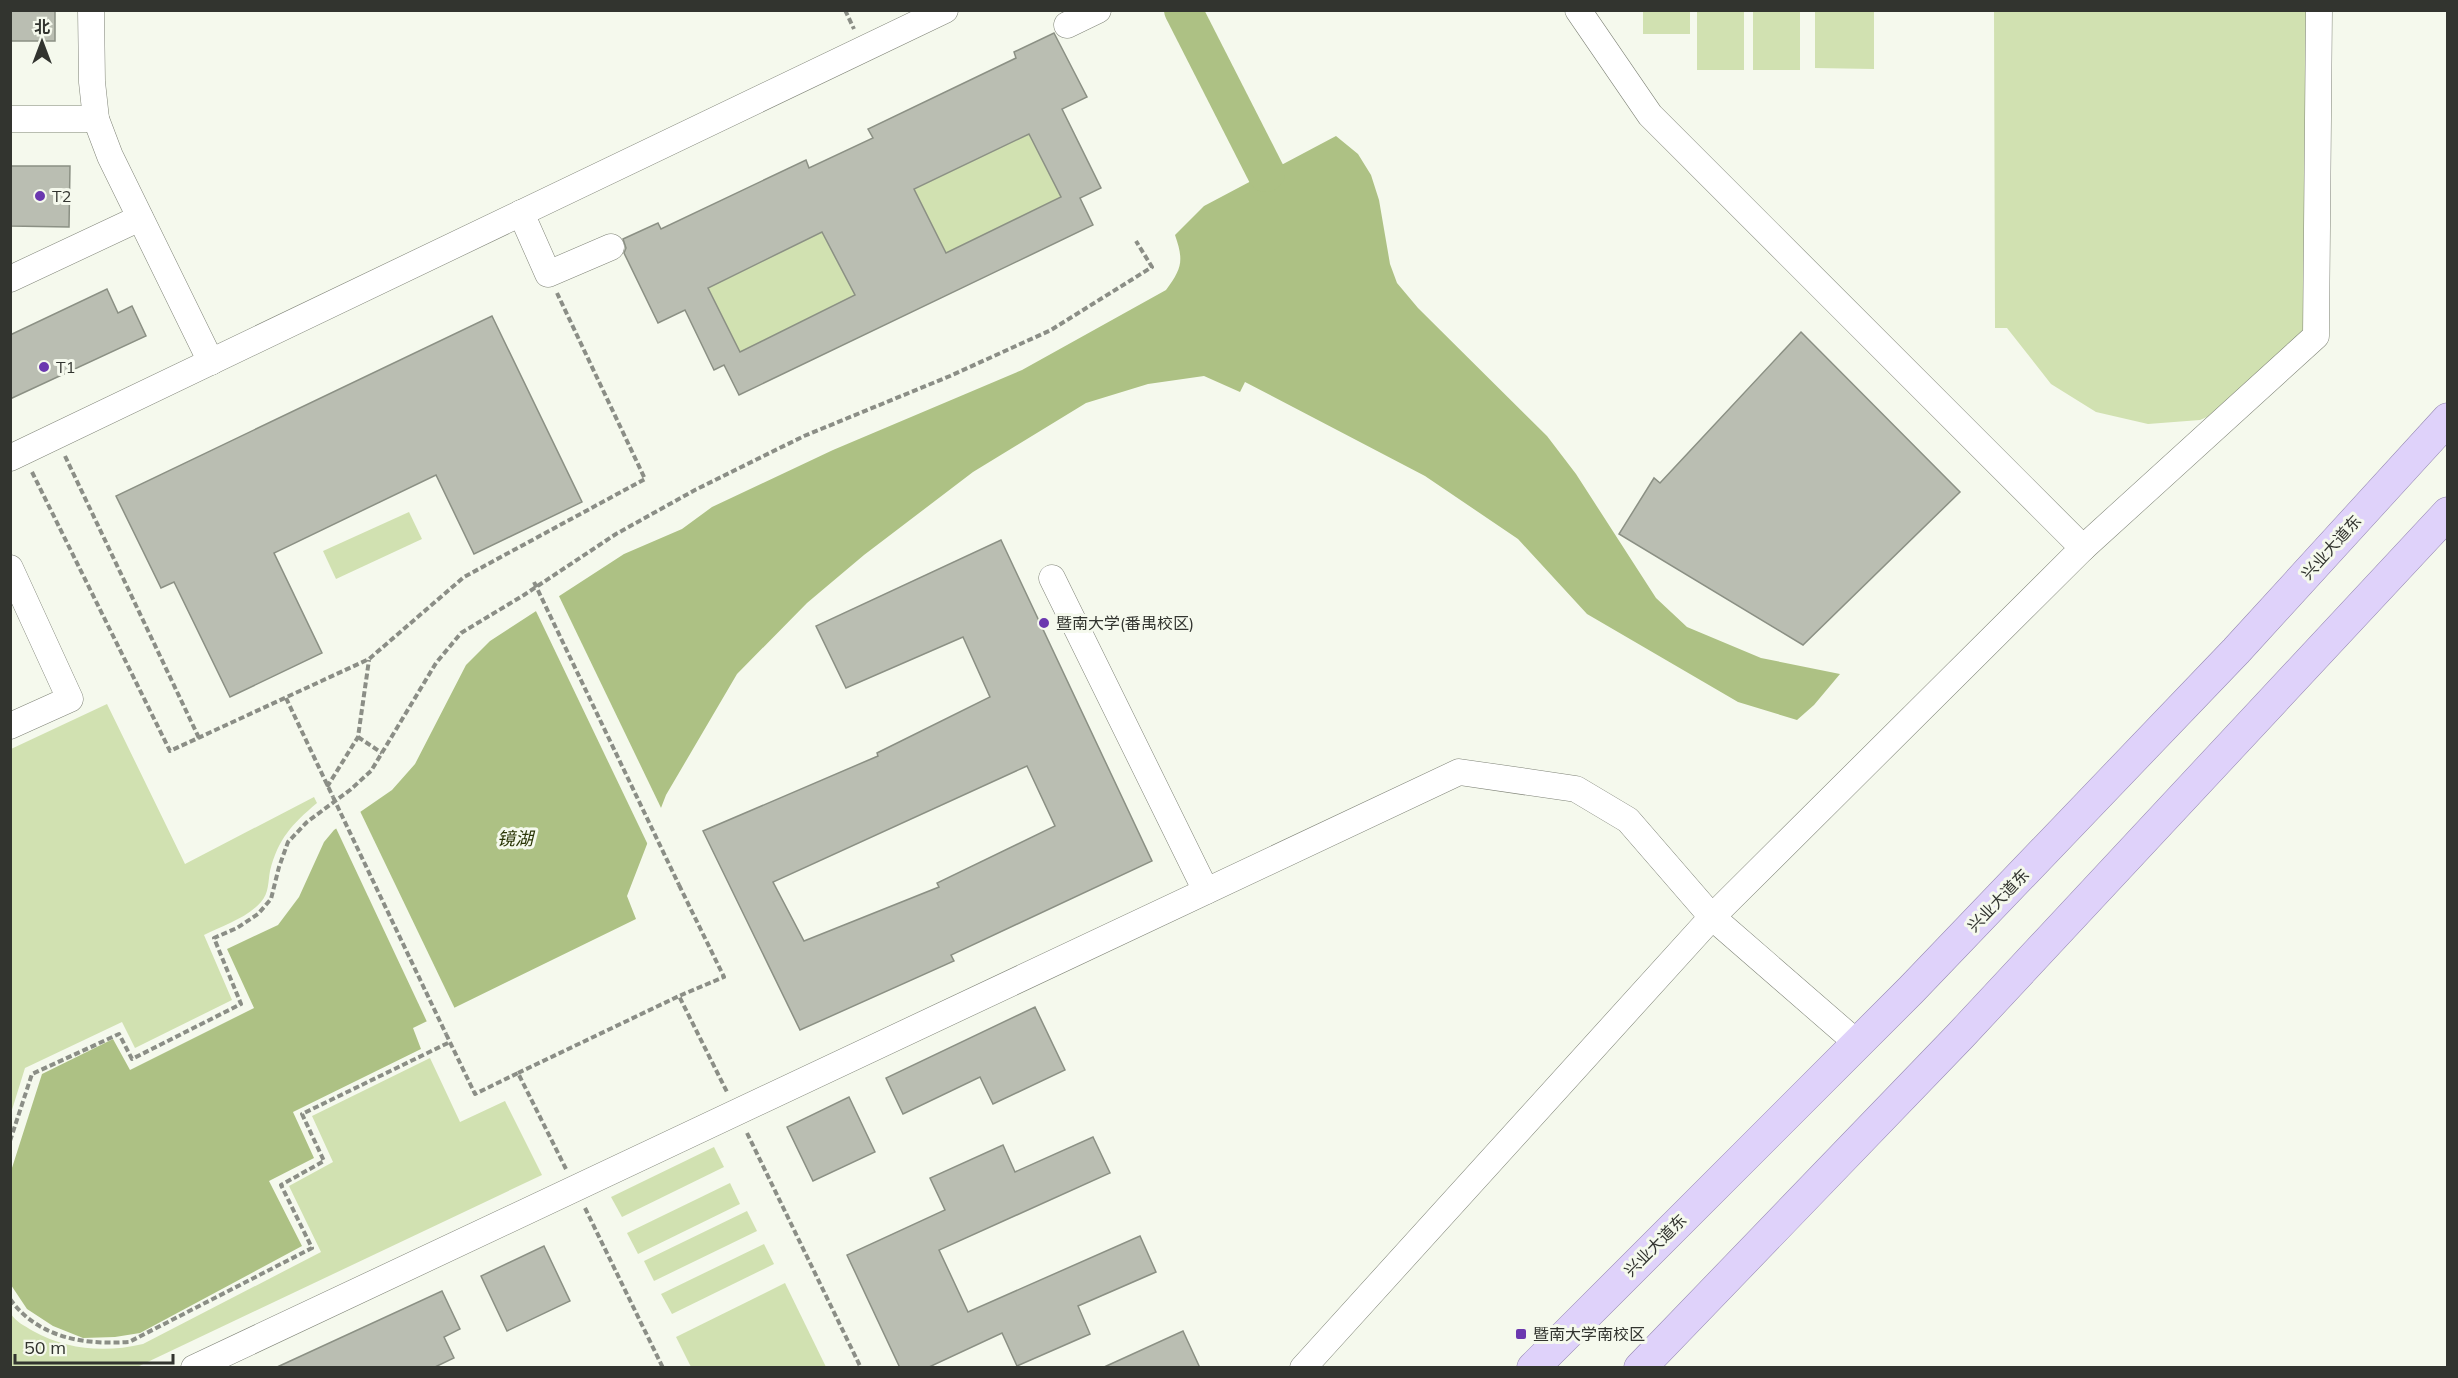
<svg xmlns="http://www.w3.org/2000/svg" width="2458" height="1378" viewBox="0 0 2458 1378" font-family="Mulish,'Noto Sans SC',sans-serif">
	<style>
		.green { fill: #d1e1b1 }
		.water { fill: #adc184 }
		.pier { fill: #f5f9ed }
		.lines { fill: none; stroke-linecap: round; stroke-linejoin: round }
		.river { stroke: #adc184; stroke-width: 38 }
		.building { fill: #babeb2; stroke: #8b9084; stroke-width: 1.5; fill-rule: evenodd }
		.minor-casing { stroke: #7f8377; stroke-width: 27 }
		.major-casing { stroke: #9487b1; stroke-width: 33 }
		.path { stroke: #8b8e86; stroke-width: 4; stroke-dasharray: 6 3; stroke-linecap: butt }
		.minor { stroke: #fff; stroke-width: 26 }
		.major { stroke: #dfd2fa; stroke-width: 32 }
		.path-bridge { stroke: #8b8e86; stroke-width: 4; stroke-dasharray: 6 3; stroke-linecap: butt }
		.poi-dot { fill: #6b38af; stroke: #f5f9ed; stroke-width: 2 }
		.labels { text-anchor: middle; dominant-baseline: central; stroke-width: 6; stroke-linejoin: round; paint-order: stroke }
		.poi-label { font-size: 16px; fill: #32342f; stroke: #f5f9ed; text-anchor: start }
		.street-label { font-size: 16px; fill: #32342f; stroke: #f5f9ed }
		.water-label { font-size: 18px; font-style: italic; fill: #2a3506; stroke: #f5f9ed }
	</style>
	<rect width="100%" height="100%" fill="#f5f9ed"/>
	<!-- green -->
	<g class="green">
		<rect x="1643" y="11" width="47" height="23"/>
		<rect x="1697" y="11" width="47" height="59"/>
		<rect x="1753" y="11" width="47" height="59"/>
		<path d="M1815 11H1874V69L1815 68Z"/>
		<path d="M1994 11H2321L2315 317 2249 399 2200 420 2148 424 2096 412 2051 384 2007 328H1995Z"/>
		<path d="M1029 134 1061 197 946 253 914 189Z"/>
		<path d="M822 232 855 295 740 352 708 288Z"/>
		<path d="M409 512 422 539 336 579 323 551Z"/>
		<path d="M107 704 185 864 314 797 317 803C292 824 278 839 270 871 268 882 269 893 261 902 247 918 222 926 204 935L232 1000 135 1048 122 1022 25 1068 11 1113V749Z"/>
		<path d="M430 1058 460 1122 505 1101 542 1175 137 1367H11V1314C16 1322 25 1326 33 1331 67 1350 105 1353 143 1344L321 1252 289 1186 333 1162 312 1116Z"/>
		<path d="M714 1147 724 1167 622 1217 611 1197Z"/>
		<path d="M730 1183 740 1204 638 1254 627 1233Z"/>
		<path d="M747 1211 757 1231 654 1281 644 1261Z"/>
		<path d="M764 1244 774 1264 672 1314 661 1294Z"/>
		<path d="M785 1283 826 1367H691L676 1337Z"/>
	</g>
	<!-- water -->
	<path class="water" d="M1336 136 1358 154 1371 175 1379 200 1390 264 1397 283 1418 308 1547 436 1576 474 1656 598 1687 627 1761 658 1840 674 1814 705 1797 720 1738 702 1587 614 1518 539 1425 476 1245 382 1240 392 1204 376 1148 384 1086 403 973 472 864 555 807 603 737 674 666 795 627 896 636 919 413 1028 421 1049 293 1112 314 1158 269 1181 302 1246 140 1333 115 1337 83 1338 53 1326 27 1309 11 1285V1171L42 1074 113 1039 130 1070 254 1008 227 949 278 925 299 897 324 842 334 830 392 790 415 764 466 665 490 641 624 554 682 529 712 507 833 450 1022 370 1166 290C1182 268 1184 261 1175 235L1204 206Z"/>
	<!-- pier -->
	<g class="pier">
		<path d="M557 592 663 812 649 847 534 607Z"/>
		<path d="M359 809 456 1011 428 1024 335 826Z"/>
	</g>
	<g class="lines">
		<!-- river -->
		<path class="river" d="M1183 10 1266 173"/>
	</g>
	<!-- building -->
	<g class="building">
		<rect x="10" y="10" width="45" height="31"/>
		<path d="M1054 33 1087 97 1062 109 1101 188 1080 198 1093 225 739 395 724 365 714 370 685 310 658 323 624 253 626 248 623 239 658 223 661 229 806 160 809 168 873 138 868 129 1016 58 1014 52ZM1029 134 1061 197 946 253 914 189ZM822 232 855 295 740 352 708 288Z"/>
		<path d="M10 166H70L69 227 10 226Z"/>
		<path d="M107 289 118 313 132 306 146 336 10 399V335Z"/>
		<path d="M492 316 582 502 474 554 436 475 274 553 322 653 230 697 174 582 161 588 116 496Z"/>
		<path d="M1801 332 1960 492 1803 645 1619 534 1654 478 1660 483Z"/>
		<path d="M1001 540 1152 861 951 955 954 961 800 1030 703 831 878 756 877 753 990 697 963 637 846 688 816 626ZM1027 766 1055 826 937 883 939 887 804 941 773 882Z"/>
		<path d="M1035 1007 1065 1070 993 1104 980 1077 903 1114 886 1078Z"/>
		<path d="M849 1097 875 1152 813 1181 787 1127Z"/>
		<path d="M1093 1137 1110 1173 939 1250 968 1312 1140 1236 1156 1272 1078 1306 1090 1334 1017 1366 1002 1333 927 1368H900L847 1255 945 1210 930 1178 1003 1145 1015 1172Z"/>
		<path d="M544 1246 570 1301 507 1331 481 1276Z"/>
		<path d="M442 1291 460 1329 444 1337 454 1358 433 1368H275Z"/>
		<path d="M1183 1331 1200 1368H1102Z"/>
	</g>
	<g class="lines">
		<!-- minor casing -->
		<g class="minor-casing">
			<g id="minor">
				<path d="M91 10 92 82 96 119 110 156 211 362"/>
				<path d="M1067 25 1098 10"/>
				<path d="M10 119H96"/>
				<path d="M521 213 548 274 611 247"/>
				<path d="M10 279 140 218"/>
				<path d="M10 458 945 10"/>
				<path d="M2083 548 2316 336 2319 10"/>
				<path d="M10 568 70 699 10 726"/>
				<path d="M1052 578 1206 891"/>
				<path d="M194 1368 1459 772 1576 789 1628 820 1712 917 1857 1043"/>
				<path d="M1303 1368 1712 917 2083 548 1650 115 1578 10"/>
			</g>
		</g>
		<!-- major casing -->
		<g class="major-casing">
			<g id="major">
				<path d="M1533 1368 1911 990 2236 651 2448 419"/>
				<path d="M1640 1368 1961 1035 2448 513"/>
			</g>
		</g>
		<!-- path -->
		<g class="path">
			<path d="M845 10 854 29"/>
			<path d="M65 456 199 738"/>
			<path d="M32 472 170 751 369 659 464 577 645 479 557 293"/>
			<path d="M286 698 333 797"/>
			<path d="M358 737 382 753"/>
			<path d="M327 787 358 737 369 660"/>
			<path d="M679 885 724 977 679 996 728 1094"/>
			<path d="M446 1034 475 1094 518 1073 566 1169"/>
			<path d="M518 1073 679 996"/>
			<path d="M747 1133 861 1368"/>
			<path d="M10 1141 32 1074 119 1034 132 1059 241 1004 214 938 237 928 258 914 271 899 279 867 288 842 307 822 350 790 371 771 436 663 461 633 524 595 616 534 695 490 804 436 950 376 1051 330 1152 267 1136 241"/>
			<path d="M585 1208 663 1368"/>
			<path d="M10 1299C38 1338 84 1345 129 1342L312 1248 281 1185 324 1161 302 1114 450 1042"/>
		</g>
		<!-- minor -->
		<use href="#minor" class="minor"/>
		<!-- major -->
		<use href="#major" class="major"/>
		<!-- path-bridge -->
		<g class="path-bridge">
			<path d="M534 582 679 885"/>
			<path d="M333 797 446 1034"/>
		</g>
	</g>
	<!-- markers -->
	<g class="poi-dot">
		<circle cx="40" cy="196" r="6"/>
		<circle cx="44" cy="367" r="6"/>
		<circle cx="1044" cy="623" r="6"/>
		<rect x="1515" y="1328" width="12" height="12" rx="3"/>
	</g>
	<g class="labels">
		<!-- poi labels -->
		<g class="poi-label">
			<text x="52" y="196">T2</text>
			<text x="56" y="367">T1</text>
			<text x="1056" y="623">暨南大学(番禺校区)</text>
			<text x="1533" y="1334">暨南大学南校区</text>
		</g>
		<!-- street labels -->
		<g class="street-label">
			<text transform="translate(2331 547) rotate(-48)">兴业大道东</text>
			<text transform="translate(1998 900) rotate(-46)">兴业大道东</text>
			<text transform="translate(1655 1245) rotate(-45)">兴业大道东</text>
		</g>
		<!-- water labels -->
		<g class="water-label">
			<text x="515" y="838">镜湖</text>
		</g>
	</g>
	<!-- border -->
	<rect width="2458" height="1378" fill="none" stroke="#32342f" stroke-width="24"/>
	<!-- north arrow -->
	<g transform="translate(42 42)" stroke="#f5f9ed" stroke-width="4.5" paint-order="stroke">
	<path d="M0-4.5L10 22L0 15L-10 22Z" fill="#32342f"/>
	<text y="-9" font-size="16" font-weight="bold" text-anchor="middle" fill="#32342f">北</text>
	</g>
	<!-- scale -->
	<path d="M15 1354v9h158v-9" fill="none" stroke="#32342f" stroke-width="3"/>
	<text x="24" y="1354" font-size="18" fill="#32342f" stroke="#f5f9ed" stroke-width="4.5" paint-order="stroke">50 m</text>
</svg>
